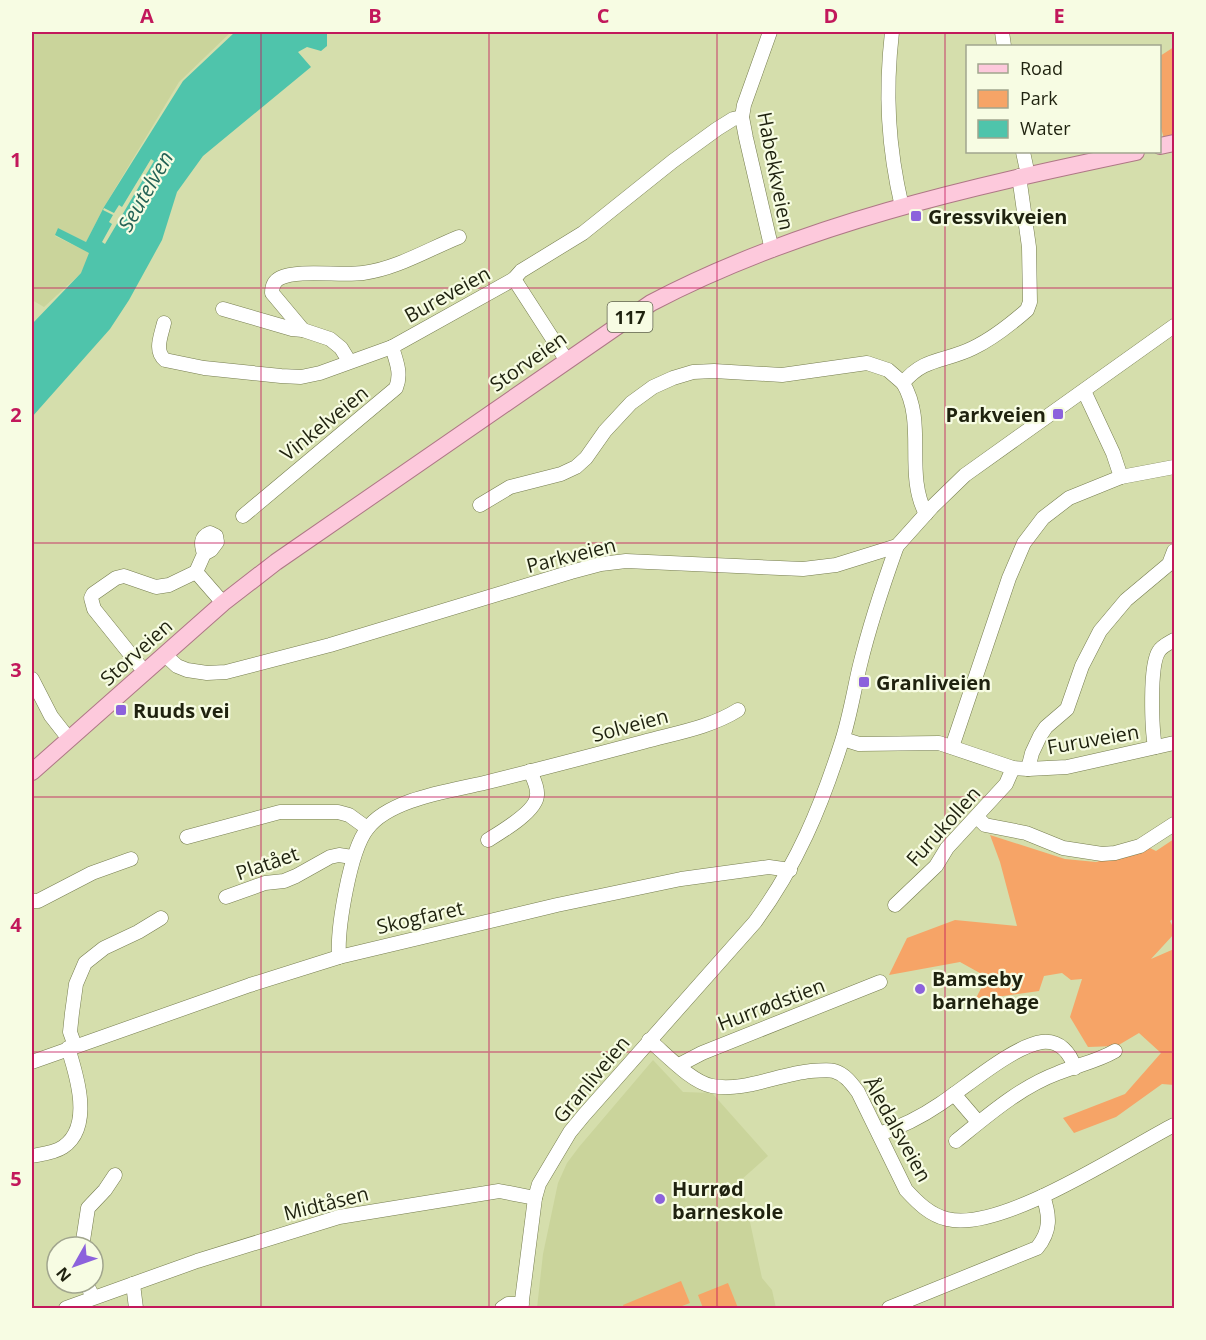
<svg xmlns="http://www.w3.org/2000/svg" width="1206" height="1340" viewBox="0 0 1206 1340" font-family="'Open Sans',sans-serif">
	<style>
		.built { fill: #cad49b }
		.green { fill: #f6a467 }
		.water { fill: #4fc4ab }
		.pier { fill: #d5deac }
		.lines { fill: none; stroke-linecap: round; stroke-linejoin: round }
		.minor-casing { stroke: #767d4f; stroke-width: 15 }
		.major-casing { stroke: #ae7785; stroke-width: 18 }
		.minor { stroke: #fff; stroke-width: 14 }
		.major { stroke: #fdc9dc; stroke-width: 16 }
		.grid { fill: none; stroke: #c2185b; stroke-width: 1.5; stroke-opacity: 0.55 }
		.poi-dot { fill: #8c62dc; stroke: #f7fce3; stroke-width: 2 }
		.labels { text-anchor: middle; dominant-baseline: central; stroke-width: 4.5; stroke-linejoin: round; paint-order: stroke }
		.shield { fill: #f7fce3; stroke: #60634f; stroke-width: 1.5 }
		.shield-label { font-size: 18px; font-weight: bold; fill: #1f220f }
		.street-label { font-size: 20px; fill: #1f220f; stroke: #f7fce3 }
		.poi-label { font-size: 20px; font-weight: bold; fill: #1f220f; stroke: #f7fce3; text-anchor: start }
		.water-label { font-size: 21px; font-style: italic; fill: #256356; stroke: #f7fce3 }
		.neatline { fill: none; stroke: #c2185b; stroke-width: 2 }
		.grid-label { font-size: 20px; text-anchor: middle; font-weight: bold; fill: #c2185b }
	</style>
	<rect width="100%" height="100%" fill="#d5deac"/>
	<!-- built -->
	<g class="built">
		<path d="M32 32H231L179 82 104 207 86 242 58 228 55 236 90 253 81 273 44 307 32 300Z"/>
		<path d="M653 1060 683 1092 712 1093 768 1156 741 1180 762 1278 772 1290 776 1308H537L543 1254 558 1183 567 1163 579 1147Z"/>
	</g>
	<!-- green -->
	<g class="green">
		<path d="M1174 47V137L1164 139 1160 124V56Z"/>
		<path d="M990 835 1065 859 1096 862 1148 847 1156 851 1174 839V918L1170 921 1174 929V934L1151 959 1174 949V1085L1162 1084 1116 1117 1074 1133 1063 1118 1125 1094 1161 1053 1139 1033 1117 1046 1088 1047 1070 1017 1082 979 1071 980 1062 973 1044 976 1039 991 996 997 976 998 987 977 960 962 889 975 907 938 955 920 1017 926 1000 862Z"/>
		<path d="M681 1281 690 1303 677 1308H624L623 1305Z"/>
		<path d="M728 1283 738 1308H703L698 1295Z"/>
	</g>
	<!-- water -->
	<path class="water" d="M235 32H327V46L321 51 307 47 298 52 311 67 203 156 177 192 162 240 129 300 110 329 32 417V324L81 273 89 253 55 235 58 228 86 242 104 207 183 81Z"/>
	<!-- pier -->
	<path class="pier" d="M151 159 154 161 105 244 102 242 112 224 109 222 113 215 103 210 104 208 114 213 119 205 122 207Z"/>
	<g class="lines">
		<!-- minor casing -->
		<g class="minor-casing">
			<g id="minor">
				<path d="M770 32 744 105 742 117 746 138 772 250"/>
				<path d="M892 32C885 93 888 147 902 207"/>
				<path d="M1002 32 1004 46"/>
				<path d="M1023 152 1026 166"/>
				<path d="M514 279 567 361"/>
				<path d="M223 309 292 329 303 330"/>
				<path d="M164 323C161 336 154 351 165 360L204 368 281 376 301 377 320 373 392 347 514 279 521 271 583 233 673 161 717 129 733 119 742 117"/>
				<path d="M349 361 341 348 330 339 303 330 272 293C272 287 274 281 280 278 298 269 341 276 363 273 396 269 429 249 459 237"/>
				<path d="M1121 477 1174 467"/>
				<path d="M480 505 510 487 561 474 576 467 586 458 605 431 631 403 653 387 673 378 693 372 714 371 782 375 867 363 888 370 903 383"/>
				<path d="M926 514C904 473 927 423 903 383 924 357 945 362 973 348 992 339 1011 324 1027 310L1030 302 1029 247 1019 176"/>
				<path d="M243 516 396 388C402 373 396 361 392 347"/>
				<path d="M204 554C201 544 200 537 210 533L216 536 217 542 211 550 204 554 196 572 223 603"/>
				<path d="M165 655 177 666 187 670 207 673 226 672 330 645 571 572 601 564 626 561 803 569 836 565 897 546 932 507 965 475 1174 326"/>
				<path d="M139 665 94 609 91 598 93 594 116 578 124 576 156 587 169 585 196 572"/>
				<path d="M32 679 51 716 69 739"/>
				<path d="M843 739 859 744 939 743 1013 768 1028 769 1067 767 1174 743"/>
				<path d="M952 747 1009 578 1024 543 1043 518 1069 498 1121 477 1113 453 1084 391"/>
				<path d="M1155 747C1152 730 1149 665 1159 651 1162 646 1169 643 1174 640"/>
				<path d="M1028 769 1032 753 1040 736 1046 727 1067 709 1082 666 1100 631 1126 600 1169 564 1174 551"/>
				<path d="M977 817 985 825 1026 833 1063 848 1102 854 1115 853 1140 846 1174 824"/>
				<path d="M187 837 280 812H338L349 815 367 828"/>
				<path d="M488 840C501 832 537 811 537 795 538 787 533 778 530 771"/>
				<path d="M226 897 265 883 284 881 296 876 330 857 339 855 352 857"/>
				<path d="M32 901H38L92 873 131 859"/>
				<path d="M895 905 936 866 947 848 1006 784 1013 768"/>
				<path d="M339 957C337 928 350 851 367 829 389 799 450 791 484 783 537 770 590 756 643 742 675 733 709 728 738 710"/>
				<path d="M649 1040C666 1054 691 1082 712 1086 744 1092 779 1074 811 1071 819 1071 827 1069 834 1071 845 1074 852 1084 858 1092L906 1190C918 1203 930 1215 947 1219 1001 1233 1125 1150 1174 1125"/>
				<path d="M75 1046 70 1032 72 1013 76 984 85 963 104 948 138 932 161 918"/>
				<path d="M32 1062 250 985 339 957 557 905 681 879 769 867 790 870"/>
				<path d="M679 1065 702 1053 880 982"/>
				<path d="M954 1094 978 1122"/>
				<path d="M879 1134C901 1127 921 1117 940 1104 966 1087 1013 1046 1042 1042 1060 1040 1070 1053 1075 1068"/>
				<path d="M956 1141C987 1116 1020 1087 1058 1073 1077 1065 1096 1062 1115 1051"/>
				<path d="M32 1156C42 1154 54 1153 63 1147 93 1127 77 1076 68 1048"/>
				<path d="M82 1247 88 1208 105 1190 115 1175"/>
				<path d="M86 1283 93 1297"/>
				<path d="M133 1284 136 1308"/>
				<path d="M66 1308 197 1261 339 1217 499 1191 535 1198"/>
				<path d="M502 1308 508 1304H522"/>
				<path d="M521 1308 535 1198 539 1184 570 1132 584 1115 755 922C797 865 821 807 842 741 850 716 854 690 860 665 870 624 883 585 897 546"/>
				<path d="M889 1308 1037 1248C1051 1231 1050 1216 1043 1196"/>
			</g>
		</g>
		<!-- major casing -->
		<g class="major-casing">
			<g id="major">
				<path d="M1160 146 1174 143"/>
				<path d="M32 772 223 603 276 562 651 303C801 224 970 187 1136 152"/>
			</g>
		</g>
		<!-- minor -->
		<use href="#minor" class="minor"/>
		<!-- major -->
		<use href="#major" class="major"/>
	</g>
	<!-- grid -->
	<path class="grid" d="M261 32V1308M489 32V1308M717 32V1308M945 32V1308M32 288H1174M32 543H1174M32 797H1174M32 1052H1174"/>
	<!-- markers -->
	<g class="poi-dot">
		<rect x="910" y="210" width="12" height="12" rx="3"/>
		<rect x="1052" y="408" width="12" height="12" rx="3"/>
		<rect x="858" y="676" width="12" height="12" rx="3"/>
		<rect x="115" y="704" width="12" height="12" rx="3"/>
		<circle cx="920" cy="989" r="6"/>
		<circle cx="660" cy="1199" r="6"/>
	</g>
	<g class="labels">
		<!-- shield labels -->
		<rect class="shield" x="607.5" y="302" width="45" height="30" rx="4.5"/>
		<g class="shield-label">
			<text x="630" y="317">117</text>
		</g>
		<!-- street labels -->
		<g class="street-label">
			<text transform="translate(776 171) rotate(79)">Habekkveien</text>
			<text transform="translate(447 294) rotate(-29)">Bureveien</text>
			<text transform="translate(528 361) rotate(-35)">Storveien</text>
			<text transform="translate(324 423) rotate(-39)">Vinkelveien</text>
			<text transform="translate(571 555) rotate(-14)">Parkveien</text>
			<text transform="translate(136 652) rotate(-42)">Storveien</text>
			<text transform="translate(630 725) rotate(-15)">Solveien</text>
			<text transform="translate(1093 739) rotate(-10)">Furuveien</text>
			<text transform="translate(943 826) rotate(-48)">Furukollen</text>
			<text transform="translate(267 863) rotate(-19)">Platået</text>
			<text transform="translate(420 917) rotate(-13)">Skogfaret</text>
			<text transform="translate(771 1004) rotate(-21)">Hurrødstien</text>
			<text transform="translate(591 1079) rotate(-50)">Granliveien</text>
			<text transform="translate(898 1129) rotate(61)">Åledalsveien</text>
			<text transform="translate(326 1203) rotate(-14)">Midtåsen</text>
		</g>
		<!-- poi labels -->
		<g class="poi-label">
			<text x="928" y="216">Gressvikveien</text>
			<text x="1046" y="414" text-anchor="end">Parkveien</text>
			<text x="876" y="682">Granliveien</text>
			<text x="133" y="710">Ruuds vei</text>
			<text x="932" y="978">Bamseby<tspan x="932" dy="23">barnehage</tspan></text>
			<text x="672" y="1188">Hurrød<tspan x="672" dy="23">barneskole</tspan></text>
		</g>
		<!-- water labels -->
		<g class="water-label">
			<text transform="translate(145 191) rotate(-60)">Seutelven</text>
		</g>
	</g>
	<!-- border -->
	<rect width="1206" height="1340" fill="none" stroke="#f7fce3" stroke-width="66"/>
	<!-- legend -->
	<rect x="966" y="45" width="195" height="108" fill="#f7fce3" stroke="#a1a58e" stroke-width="1.5"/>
	<rect x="978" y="64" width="30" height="9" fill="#fdc9dc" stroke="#a1a58e" stroke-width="1.5"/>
	<text x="1020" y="75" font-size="18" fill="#1f220f">Road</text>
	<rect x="978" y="90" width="30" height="18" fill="#f6a467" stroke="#a1a58e" stroke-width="1.5"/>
	<text x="1020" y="105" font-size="18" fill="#1f220f">Park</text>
	<rect x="978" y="120" width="30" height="18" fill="#4fc4ab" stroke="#a1a58e" stroke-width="1.5"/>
	<text x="1020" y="135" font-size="18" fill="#1f220f">Water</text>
	<!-- north arrow -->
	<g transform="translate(75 1265) rotate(230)"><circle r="28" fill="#f7fce3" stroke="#a1a58e" stroke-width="1.5"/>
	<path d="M0-4.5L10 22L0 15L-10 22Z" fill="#8c62dc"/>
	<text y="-9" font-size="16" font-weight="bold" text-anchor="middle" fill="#1f220f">N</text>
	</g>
	<rect x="33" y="33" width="1140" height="1274" class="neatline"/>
	<g class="grid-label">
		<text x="147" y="23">A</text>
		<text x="375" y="23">B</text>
		<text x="603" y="23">C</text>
		<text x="831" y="23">D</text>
		<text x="1059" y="23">E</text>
		<text x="16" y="167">1</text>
		<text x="16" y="422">2</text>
		<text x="16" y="677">3</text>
		<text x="16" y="932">4</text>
		<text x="16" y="1186">5</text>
	</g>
</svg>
